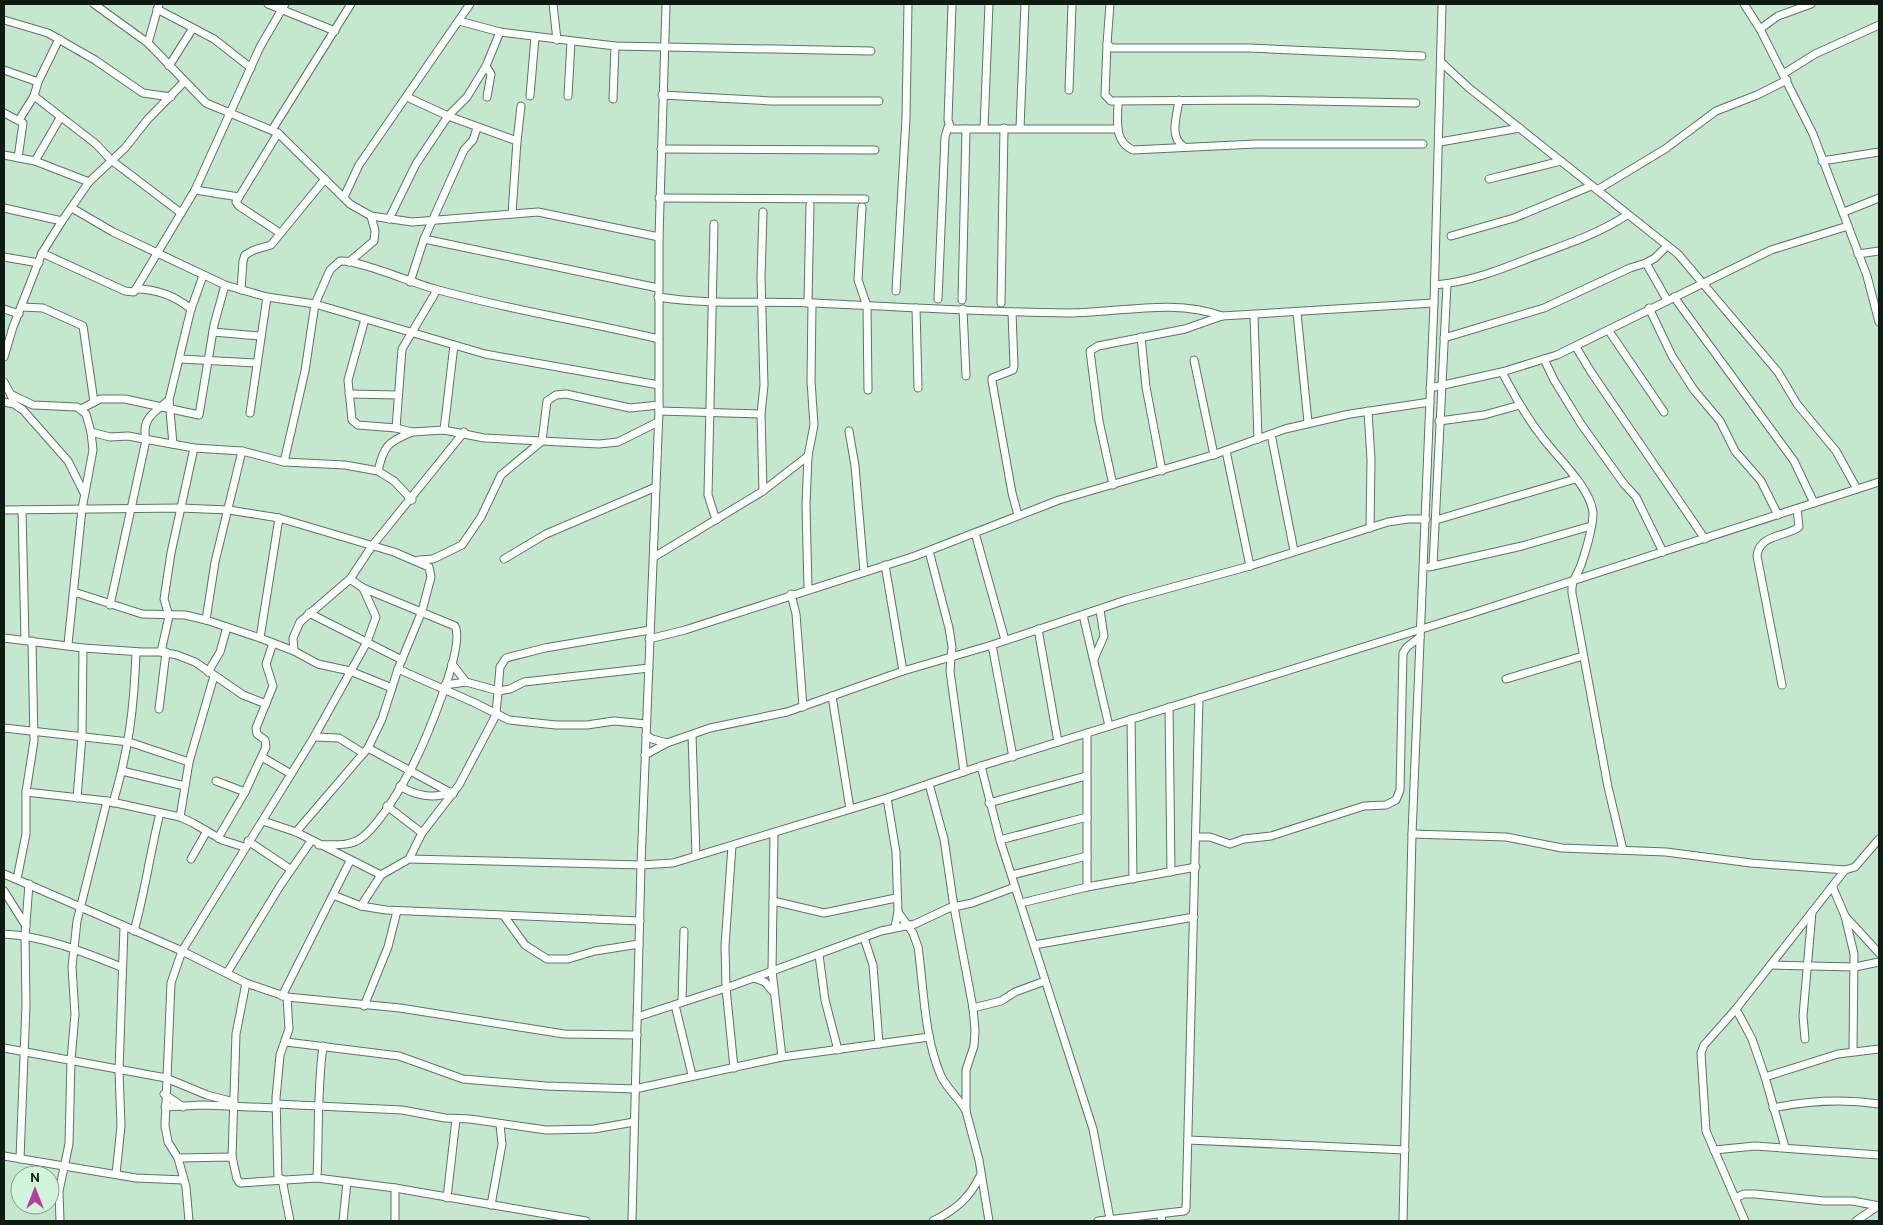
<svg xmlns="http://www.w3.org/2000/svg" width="1883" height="1225" viewBox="0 0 1883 1225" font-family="Overpass,sans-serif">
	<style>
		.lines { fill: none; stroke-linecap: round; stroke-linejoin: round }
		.minor-casing { stroke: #587760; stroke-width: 9 }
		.minor { stroke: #fff; stroke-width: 7 }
	</style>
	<rect width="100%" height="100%" fill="#c4e7cd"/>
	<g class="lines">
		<!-- minor casing -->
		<g class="minor-casing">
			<g id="minor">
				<path d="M94 4 148 43 206 103 278 133 350 204 371 216 412 222 538 212 659 237"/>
				<path d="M268 4 335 31"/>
				<path d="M553 4 557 40"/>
				<path d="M952 4 948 120 951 129H1118"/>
				<path d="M1110 4 1107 44 1112 48H1249L1422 56"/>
				<path d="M1744 4 1760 29 1813 134 1867 276 1879 322"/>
				<path d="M157 9 214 39 251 68"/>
				<path d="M4 20 48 33 95 60 143 93 171 97"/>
				<path d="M459 21 500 32 615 46 871 51"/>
				<path d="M1760 29 1778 16 1811 4"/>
				<path d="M59 39 38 82 34 96 96 144 111 160 181 213"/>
				<path d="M148 43 159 4"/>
				<path d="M1107 44 1105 95 1111 101 1261 100 1416 103"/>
				<path d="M1442 63 1469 88 1678 254 1778 372 1797 404 1836 451 1857 489"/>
				<path d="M169 66 193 28"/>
				<path d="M486 66 491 74 487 97"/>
				<path d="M4 70 38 82"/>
				<path d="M1783 74 1815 54 1879 25"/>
				<path d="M1069 90 1072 4"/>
				<path d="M662 95 771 101H879"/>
				<path d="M530 96 535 37"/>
				<path d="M568 96 571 42"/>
				<path d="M407 97 448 116 517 141 512 213"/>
				<path d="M613 99 615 46"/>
				<path d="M1179 100C1177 115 1169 137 1183 146"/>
				<path d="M1118 102C1118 120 1113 141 1133 150L1256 144H1423"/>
				<path d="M4 113 23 123 18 158"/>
				<path d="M19 120 34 96"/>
				<path d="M984 128 989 4"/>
				<path d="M1020 128 1025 4"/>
				<path d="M272 130 351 4"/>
				<path d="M278 133 236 202 239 206 280 233"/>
				<path d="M517 141 521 106"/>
				<path d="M1440 142 1520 128"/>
				<path d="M661 149 875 150"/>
				<path d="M4 155 35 161 89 182"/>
				<path d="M35 161 60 118"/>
				<path d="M1822 161 1879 152"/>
				<path d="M1489 179 1561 161"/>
				<path d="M195 190 239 197"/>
				<path d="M1597 190 1665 149 1716 111 1757 95 1787 80"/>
				<path d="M344 197 359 165 470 4"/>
				<path d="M659 198 865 199"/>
				<path d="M862 207 858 280 867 306 868 390"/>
				<path d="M4 208 62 221"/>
				<path d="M72 208 113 232 225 285 267 297 315 304 485 354 659 385"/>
				<path d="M1844 212 1879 198"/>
				<path d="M389 219 416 164 448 116 467 97 486 66 500 32"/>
				<path d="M714 224 708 495 716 520"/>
				<path d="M1451 236 1514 218 1591 186"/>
				<path d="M424 239 658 288"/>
				<path d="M42 253 125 291 134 292 195 190 260 47 285 4"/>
				<path d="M1858 254 1879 251"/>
				<path d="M4 257 39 263"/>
				<path d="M349 262 374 241 375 231 371 216"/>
				<path d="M1646 263 1667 300"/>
				<path d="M410 282 424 239 464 150 473 140 477 128"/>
				<path d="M1435 285C1470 282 1502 269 1535 256 1567 244 1598 234 1627 215"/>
				<path d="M136 289C157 289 175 296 191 309"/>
				<path d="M241 290 243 261 245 255 254 250 271 245 325 179"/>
				<path d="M896 291 906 118 908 4"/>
				<path d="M658 297C709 305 762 301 814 303 898 307 983 312 1068 313 1119 313 1173 298 1222 316L1434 303"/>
				<path d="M1674 297 1794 461 1814 503"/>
				<path d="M938 299 945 137 948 127"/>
				<path d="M962 300 966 129"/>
				<path d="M808 303 810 205"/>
				<path d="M1001 303 1004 128"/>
				<path d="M22 307 43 308 83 326 94 402"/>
				<path d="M916 308 918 388"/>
				<path d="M1649 308 1672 356 1694 390 1720 421 1735 451 1761 481 1778 515"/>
				<path d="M4 309 19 314"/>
				<path d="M963 309 966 376"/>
				<path d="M1012 312 1014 366 1013 370 992 378V381L1012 493 1018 515"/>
				<path d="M1297 313 1308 422"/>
				<path d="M1254 315 1258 439"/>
				<path d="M365 319 348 380 352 420 358 425 396 428 412 432 444 430 484 438 599 444 618 442 658 422"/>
				<path d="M1609 331 1664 412"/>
				<path d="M213 332 260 336"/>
				<path d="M1141 337 1146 387 1162 471"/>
				<path d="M1444 338 1544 308 1630 268 1646 263 1655 258 1667 246"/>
				<path d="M1576 347 1591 372 1705 539"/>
				<path d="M4 357 13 327 42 253 62 221 89 182 125 148 148 119 184 82"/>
				<path d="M180 359 256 363"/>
				<path d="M1544 359 1554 380 1581 424 1624 484 1636 497 1663 552"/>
				<path d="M1194 360 1214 455"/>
				<path d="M1502 372C1514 395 1526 417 1542 437 1556 456 1591 488 1593 513 1593 529 1586 550 1581 565 1577 576 1571 580 1572 593L1608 787 1623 850"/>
				<path d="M4 382 13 399"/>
				<path d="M1430 388 1502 372 1557 355 1771 250 1848 226"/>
				<path d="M349 394 398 395"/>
				<path d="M12 395 33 405 77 407 86 414 91 432 93 450 82 509 68 644"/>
				<path d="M4 402 14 404 23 410 68 461 84 493"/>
				<path d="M81 409 100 399H125L199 415 214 325 225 285"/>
				<path d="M659 411 761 414 764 385 761 278 763 212"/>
				<path d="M1368 411 1371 460 1370 528"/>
				<path d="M250 413 267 297"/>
				<path d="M761 414 763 491"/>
				<path d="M1439 421 1484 415 1520 405"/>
				<path d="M396 428 402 349 437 290"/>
				<path d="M444 430 454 345"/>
				<path d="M849 431 855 466 864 572"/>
				<path d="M91 432 110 437 128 436 194 448 242 451 284 462 345 465 378 471 394 481 412 500"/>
				<path d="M1271 434 1294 551"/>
				<path d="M173 444 169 400 191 309 203 276"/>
				<path d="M1226 451 1250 566"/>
				<path d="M284 462 305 371 315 304 330 270 340 261C359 260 412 283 435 289 509 310 584 321 659 339"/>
				<path d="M378 471C384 445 388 442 412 432"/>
				<path d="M1113 485 1099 421 1090 351 1098 346 1185 329 1222 316"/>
				<path d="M4 510 180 508 229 510 279 518 394 552 429 567 431 577 422 611 398 669 382 719 368 748 296 832"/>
				<path d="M22 510 25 640"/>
				<path d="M1436 520 1575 479"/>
				<path d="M975 533 1005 640"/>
				<path d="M929 551 949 628 952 647 950 671 964 772"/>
				<path d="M654 557 763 491 808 456"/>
				<path d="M504 559 546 534 656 487"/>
				<path d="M419 560 433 559 462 545 481 517 501 475 542 441 547 401 556 395 566 394 630 408 659 405"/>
				<path d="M885 565 903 671"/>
				<path d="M1433 566 1447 284"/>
				<path d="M1429 567 1522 546 1591 526"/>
				<path d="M808 589 806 505 808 456 814 425 811 381 812 303"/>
				<path d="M74 592 142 614 185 615 206 620 260 638 294 651 318 664 350 671 392 688"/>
				<path d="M791 594 796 614 803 707"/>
				<path d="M110 605 146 440C141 418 154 413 169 400"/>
				<path d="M309 613 402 660"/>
				<path d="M1083 615 1109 726"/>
				<path d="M206 620 215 562 242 451"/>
				<path d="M1038 629 1058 742"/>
				<path d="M4 638 83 648 142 652H161L177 655 195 662 243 695 266 704"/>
				<path d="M260 638 279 518"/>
				<path d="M649 639 685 630 915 556 1059 500 1213 455 1285 429 1350 414 1430 402"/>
				<path d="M32 641 34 741 26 792 107 801 180 817 193 823 222 840 244 847"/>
				<path d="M992 645 1013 757"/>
				<path d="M294 651 293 638 300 622 350 579 372 546 464 432"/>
				<path d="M161 652 169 616 164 599 171 553 194 448"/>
				<path d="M1094 659 1104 636 1100 610"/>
				<path d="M452 664 466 682"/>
				<path d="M398 669 475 703 509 720 556 725H587L614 721 646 724"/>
				<path d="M208 672 220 652 227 627"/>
				<path d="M1506 679 1583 656"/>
				<path d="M445 685 466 682 499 691 510 689 524 682 649 668"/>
				<path d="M1782 685 1757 556C1759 534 1786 537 1799 527L1797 509"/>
				<path d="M832 696 850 809"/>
				<path d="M1169 707 1171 872"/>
				<path d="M159 709 166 652"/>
				<path d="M1131 719 1133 879"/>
				<path d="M4 728 129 742 189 762"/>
				<path d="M646 735 652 739 667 743"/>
				<path d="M692 735 696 856"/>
				<path d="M314 737 339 738 363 753"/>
				<path d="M368 748 453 794"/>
				<path d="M645 755 667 743 710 728 787 712 903 671 992 645 1126 600 1250 566 1388 522 1408 519H1426"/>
				<path d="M262 757 291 774"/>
				<path d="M981 766 1000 840 1093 1129 1110 1219"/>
				<path d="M122 771 185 786"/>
				<path d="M216 781 245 792"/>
				<path d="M929 784 944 839 954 907 973 1008 975 1030 974 1046 966 1070V1111L979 1160 989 1221"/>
				<path d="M400 786C414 795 434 800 450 792"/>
				<path d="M77 798 82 736 83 648"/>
				<path d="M887 798 896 852 898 912 895 927"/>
				<path d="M113 803C129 748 134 709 136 652"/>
				<path d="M989 803 1086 776"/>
				<path d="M387 806 422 833"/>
				<path d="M180 817 189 762 214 676"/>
				<path d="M263 821 296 832 381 875"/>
				<path d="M774 833 772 971 782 1057"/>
				<path d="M1412 834 1506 837 1562 848 1666 852 1751 863 1845 870 1736 1009 1704 1045 1701 1053 1706 1131 1745 1221"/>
				<path d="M1196 837H1210L1230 844 1244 839 1271 836 1364 806 1386 805 1396 800 1400 790 1403 653 1407 647 1420 637"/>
				<path d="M218 838 245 792 266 747 265 740 257 734 256 728 273 686 266 664 273 643"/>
				<path d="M1000 840 1087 817"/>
				<path d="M248 841 290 869"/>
				<path d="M319 845C332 844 348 847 360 839 379 826 400 789 411 769 423 746 466 647 455 626L363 588 350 579"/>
				<path d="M732 846 725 946 726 988 734 1068"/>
				<path d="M191 859 207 831"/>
				<path d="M409 859 641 865 673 863 887 798 981 766 1473 613 1879 482"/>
				<path d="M1845 870 1855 867 1879 839"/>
				<path d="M4 874 182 951 246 983 287 997 400 1008 564 1034 637 1035"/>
				<path d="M1012 875 1087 856"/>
				<path d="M17 879 26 834V792"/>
				<path d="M1087 887V733"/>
				<path d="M1833 888 1845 916 1879 953"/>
				<path d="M4 891 26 926"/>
				<path d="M333 895 361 906 386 910 640 921"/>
				<path d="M773 901 824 913 896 898"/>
				<path d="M1021 903 1087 887 1196 867"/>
				<path d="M361 906 381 875 409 859 422 833 459 785 496 715 500 667 506 658 545 648 650 630"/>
				<path d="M898 912 913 933 918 947C924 989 924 1037 941 1076 947 1089 959 1098 966 1111"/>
				<path d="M504 916 525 945 547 959H568L595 951 639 944"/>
				<path d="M1845 916 1854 954 1853 1051"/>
				<path d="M134 931C145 892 150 853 160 813"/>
				<path d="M4 934C44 936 84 952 121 967"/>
				<path d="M864 938 873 965 879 1044"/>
				<path d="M1034 945 1194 917"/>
				<path d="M819 955 825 1000 838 1050"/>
				<path d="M1771 965 1855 967 1879 962"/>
				<path d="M227 973 280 886 311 841"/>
				<path d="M754 978 765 982 774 993"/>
				<path d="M282 996 350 861"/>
				<path d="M682 1002 684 931"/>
				<path d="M675 1005 692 1075"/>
				<path d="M364 1006 388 947 397 911"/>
				<path d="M973 1008 1001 1001 1015 992 1045 981"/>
				<path d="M1736 1009 1752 1039 1765 1077"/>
				<path d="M637 1017 726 988 881 931 915 924 949 908 972 903 1015 887"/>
				<path d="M1805 1039 1803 1016 1812 912"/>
				<path d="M286 1042 399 1056 463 1079 546 1086 635 1089 782 1057 929 1037"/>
				<path d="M4 1048 166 1078 207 1095 234 1102"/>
				<path d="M164 1094 183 1107"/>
				<path d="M276 1104 402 1110 445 1118 470 1119 546 1130 594 1129 634 1122"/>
				<path d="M165 1107 203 1105 276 1108"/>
				<path d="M1773 1108C1807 1101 1845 1099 1879 1104"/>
				<path d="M1188 1140 1405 1150"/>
				<path d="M1785 1147 1765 1077 1838 1054 1879 1049"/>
				<path d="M1714 1150 1755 1146 1879 1155"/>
				<path d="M4 1156 136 1178 184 1180"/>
				<path d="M232 1157 236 1034 246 983"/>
				<path d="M178 1158 232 1157 237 1179 240 1183 317 1178 395 1188 586 1221"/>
				<path d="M20 1159 26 1005 25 936 29 884"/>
				<path d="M116 1174 121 1126 119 1071 124 927"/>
				<path d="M317 1178C319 1134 317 1090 323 1046"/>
				<path d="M282 1179 290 1221"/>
				<path d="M278 1180 276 1098 280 1055 289 1029 287 997"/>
				<path d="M447 1198 456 1119"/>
				<path d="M1735 1198 1744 1194H1755L1824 1201H1853L1879 1206"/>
				<path d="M491 1205 502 1144 500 1125"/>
				<path d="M60 1221 59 1191 69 1144 71 1060 75 1014 72 967 77 921 107 801"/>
				<path d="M189 1221 186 1187 178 1158 168 1142 165 1126 171 983 182 951 314 737 367 642 376 617 363 588"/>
				<path d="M343 1221 347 1182"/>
				<path d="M395 1221V1188"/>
				<path d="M632 1221 641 865 659 411V237L666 4"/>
				<path d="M933 1221C955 1210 969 1199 980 1176"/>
				<path d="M1098 1221 1184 1211 1186 1209 1199 698"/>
				<path d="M1161 1221 1162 1214"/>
				<path d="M1403 1221 1412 834 1434 303 1442 4"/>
				<path d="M1856 1221 1878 1206"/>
			</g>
		</g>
		<!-- minor -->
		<use href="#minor" class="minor"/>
	</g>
	<!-- border -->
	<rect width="1883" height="1225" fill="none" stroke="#0e1b12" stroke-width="10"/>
	<!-- north arrow -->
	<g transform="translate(35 1190)"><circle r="24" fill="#d1f4da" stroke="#839d8a"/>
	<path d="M0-4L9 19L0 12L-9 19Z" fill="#af42a1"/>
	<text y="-8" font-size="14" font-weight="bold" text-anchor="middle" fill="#0e1b12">N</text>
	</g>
</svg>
